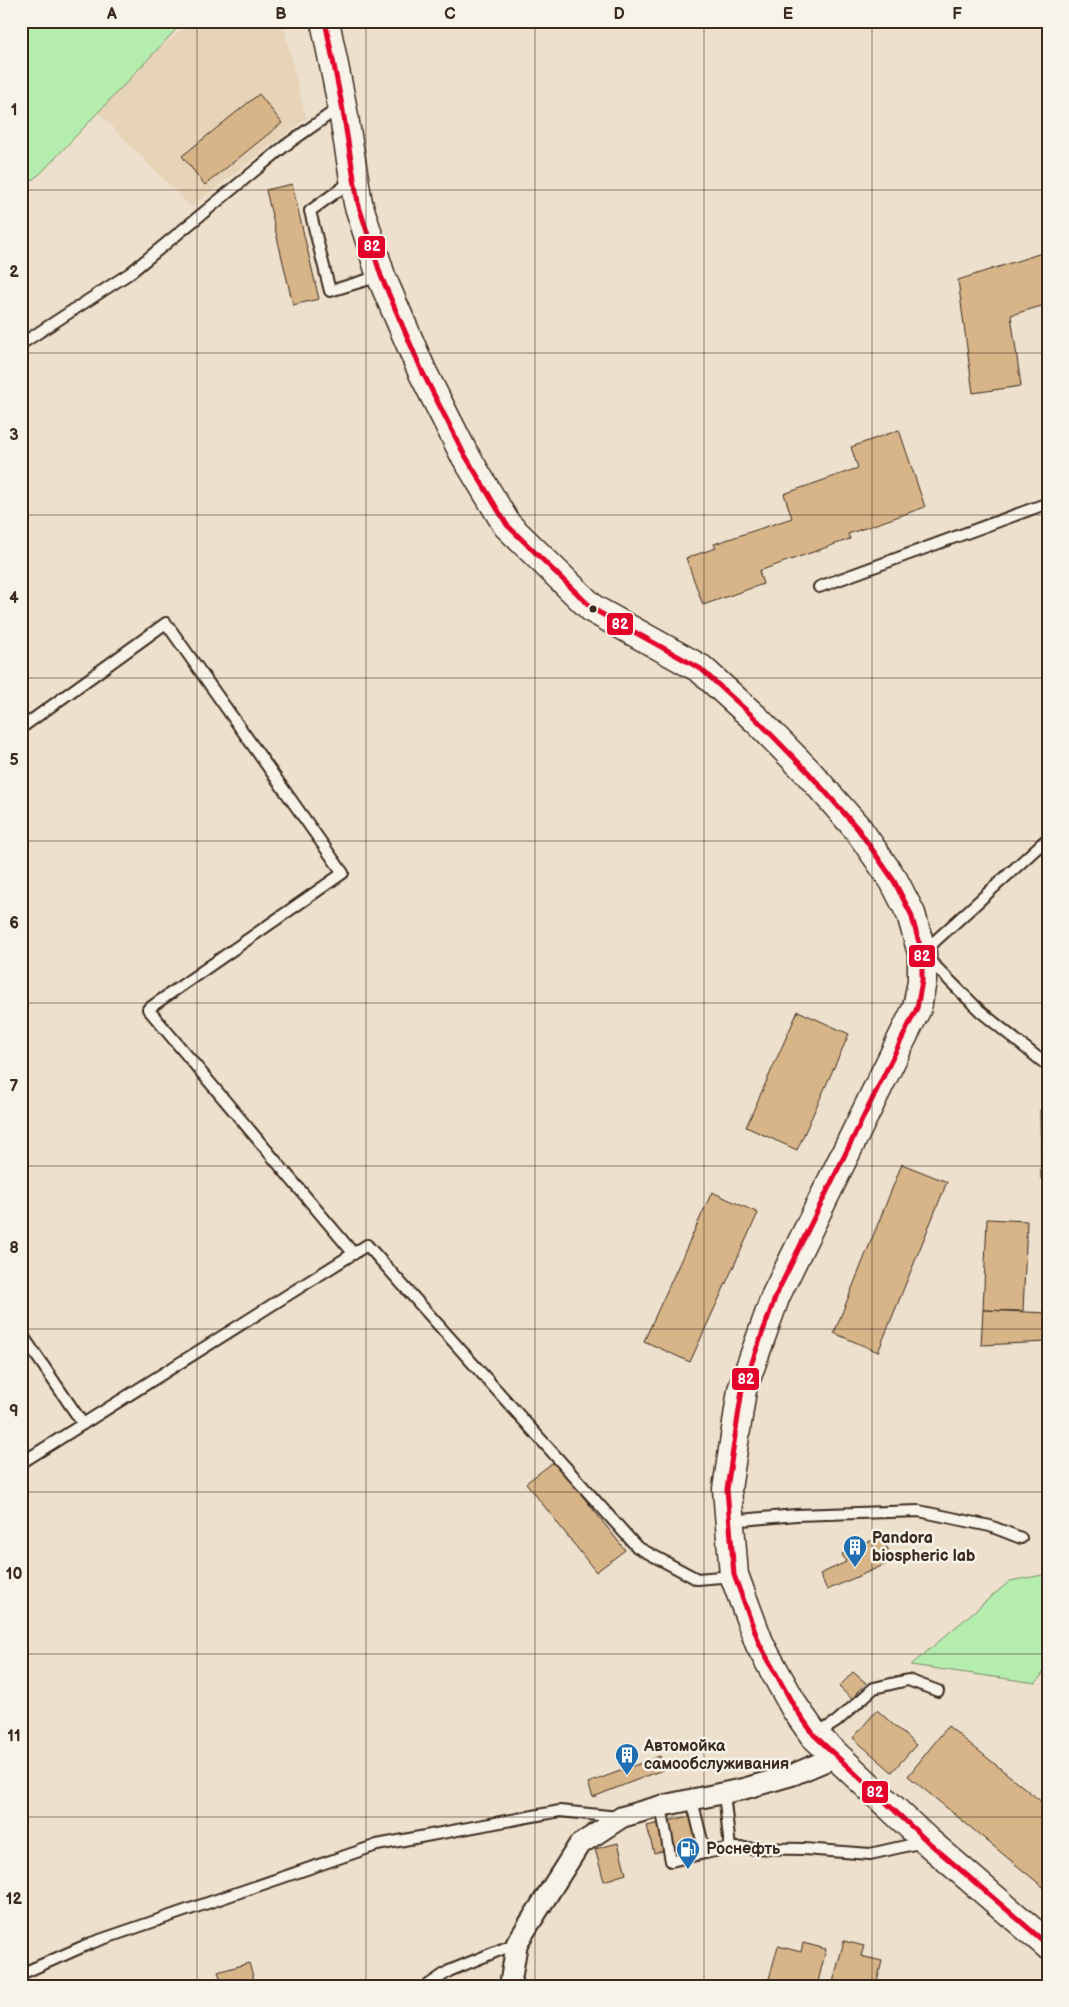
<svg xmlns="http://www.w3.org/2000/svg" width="1069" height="2007" viewBox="0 0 1069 2007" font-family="'Balsamiq Sans',sans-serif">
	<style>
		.built { fill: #e6d3b8 }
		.green { fill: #b5edaf; stroke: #788c66 }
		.building { fill: #d7b589; stroke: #3b2a1e }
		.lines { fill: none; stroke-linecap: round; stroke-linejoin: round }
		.lane-casing { stroke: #3b2a1e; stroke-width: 14 }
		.street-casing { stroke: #3b2a1e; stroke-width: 24 }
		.secondary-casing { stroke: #3b2a1e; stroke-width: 31 }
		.lane { stroke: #f7f3e8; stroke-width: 10 }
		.street { stroke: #f7f3e8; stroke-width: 20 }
		.secondary { stroke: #f7f3e8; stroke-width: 28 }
		.bus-1-casing { stroke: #f7f3e8; stroke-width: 9 }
		.bus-1 { stroke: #e4002b; stroke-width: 5 }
		.grid { fill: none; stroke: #3b2a1e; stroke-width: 1; stroke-opacity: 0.55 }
		.bus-dot { fill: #3b2a1e; stroke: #f7f3e8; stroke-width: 2 }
		.labels { text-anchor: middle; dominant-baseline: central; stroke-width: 5; stroke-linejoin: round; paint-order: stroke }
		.poi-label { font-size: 16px; font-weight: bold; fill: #3b2a1e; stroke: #f7f3e8; text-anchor: start }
		.line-badge { stroke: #f7f3e8; stroke-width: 2 }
		.badge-label { font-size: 14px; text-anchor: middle; font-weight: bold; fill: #fff }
		.neatline { fill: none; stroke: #3b2a1e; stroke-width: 2 }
		.grid-label { font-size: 16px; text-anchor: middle; font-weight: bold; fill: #3b2a1e }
	</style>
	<rect width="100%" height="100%" fill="#ede0cc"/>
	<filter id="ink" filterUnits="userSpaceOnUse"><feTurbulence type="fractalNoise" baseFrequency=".02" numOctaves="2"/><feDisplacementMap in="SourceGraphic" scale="10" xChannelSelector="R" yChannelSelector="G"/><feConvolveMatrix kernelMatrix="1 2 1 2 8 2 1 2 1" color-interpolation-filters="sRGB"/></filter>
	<g filter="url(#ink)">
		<!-- built -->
		<path class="built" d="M193 21H282L306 118 191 207 89 103Z"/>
		<!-- green -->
		<g class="green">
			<path d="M21 21H184L41 173 21 188Z"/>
			<path d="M1048 1574V1666L1036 1683 911 1665 1010 1581Z"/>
		</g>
		<!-- building -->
		<g class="building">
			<path d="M259 94 282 123 205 185 182 156Z"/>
			<path d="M292 184 319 299 293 305 266 190Z"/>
			<path d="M1048 251V304L1011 315 1021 386 973 393 958 280Z"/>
			<path d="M899 430 925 507 848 534 850 539 759 571 763 584 703 605 686 558 716 548 714 544 792 518 784 494 858 468 851 447Z"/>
			<path d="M798 1011 849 1034 797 1150 746 1127Z"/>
			<path d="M1040 1110H1048V1179H1041Z"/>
			<path d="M902 1164 947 1182 878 1352 834 1333Z"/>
			<path d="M712 1192 758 1213 690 1362 644 1341Z"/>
			<path d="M987 1219 1027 1221 1023 1311 983 1310Z"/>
			<path d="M983 1310 1048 1313V1342L981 1345Z"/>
			<path d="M555 1461 625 1550 596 1572 526 1483Z"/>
			<path d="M882 1536 893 1561 827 1590 820 1574 846 1562 842 1554Z"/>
			<path d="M853 1672 866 1683 852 1699 839 1687Z"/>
			<path d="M877 1710 916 1745 892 1772 853 1738Z"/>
			<path d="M948 1726 1048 1807V1891L908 1776Z"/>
			<path d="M660 1756 665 1769 593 1797 588 1783Z"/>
			<path d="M698 1814 704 1841 654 1853 647 1826Z"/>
			<path d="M618 1843 626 1874 604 1881 595 1849Z"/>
			<path d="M844 1941 864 1946 861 1956 882 1961 876 1986H832Z"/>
			<path d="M803 1943 826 1949 817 1986H767L778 1946 801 1952Z"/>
			<path d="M249 1963 256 1986H223L218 1972Z"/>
		</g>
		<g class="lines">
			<!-- lane casing -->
			<g class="lane-casing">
				<g id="lane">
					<path d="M353 180 310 211 330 291 380 276"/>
					<path d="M21 344 130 273 286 145 340 107"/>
					<path d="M819 587 1048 503"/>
					<path d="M21 728 166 623 343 873 148 1009 354 1254"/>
					<path d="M1048 838 922 953 980 1011 1048 1066"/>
					<path d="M21 1333 83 1424"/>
					<path d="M21 1463 367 1245 637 1547 697 1579 733 1576"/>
					<path d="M730 1521 796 1515 919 1511 990 1526 1021 1538"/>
					<path d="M815 1735 836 1722 874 1688 908 1680 938 1691"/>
					<path d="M724 1793 730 1848"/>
					<path d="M692 1800 705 1853 730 1848 804 1849 870 1854 923 1842"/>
					<path d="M661 1806 671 1861 705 1853"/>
					<path d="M21 1974 91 1943 377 1845 560 1811 618 1817"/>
					<path d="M427 1986 449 1971 517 1943"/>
				</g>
			</g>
			<!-- street casing -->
			<g class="street-casing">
				<path id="street" d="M510 1986 517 1943 579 1845 622 1817 661 1806 743 1789 792 1775 837 1756"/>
			</g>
			<!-- secondary casing -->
			<g class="secondary-casing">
				<path id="secondary" d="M325 21 342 105 358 203 381 276 422 371 463 452 507 525 593 609 701 669 757 720 807 771 858 829 894 881 911 914 922 953V981L917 1008 776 1295 742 1390 727 1489 734 1575 760 1645 795 1708 814 1735 927 1841 1048 1945"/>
			</g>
			<!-- lane -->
			<use href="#lane" class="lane"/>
			<!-- street -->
			<use href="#street" class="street"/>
			<!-- secondary -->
			<use href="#secondary" class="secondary"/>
			<!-- bus-1 casing -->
			<g class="bus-1-casing">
				<path id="bus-1" d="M325 21 342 105 358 203 381 276 422 371 463 452 507 525 593 609 701 669 757 720 807 771 858 829 894 881 911 914 922 953V981L917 1008 776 1295 742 1390 727 1489 734 1575 760 1645 795 1708 814 1735 927 1841 1048 1945"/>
			</g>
			<!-- bus-1 -->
			<use href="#bus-1" class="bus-1"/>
		</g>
	</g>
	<!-- grid -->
	<path class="grid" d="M197 21V1986M366 21V1986M535 21V1986M704 21V1986M872 21V1986M21 190H1048M21 353H1048M21 515H1048M21 678H1048M21 841H1048M21 1003H1048M21 1166H1048M21 1329H1048M21 1492H1048M21 1654H1048M21 1817H1048"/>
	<!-- icons -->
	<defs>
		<g id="building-pin" transform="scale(1.25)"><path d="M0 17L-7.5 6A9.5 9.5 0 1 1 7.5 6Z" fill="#1f6fb2" stroke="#f7f3e8"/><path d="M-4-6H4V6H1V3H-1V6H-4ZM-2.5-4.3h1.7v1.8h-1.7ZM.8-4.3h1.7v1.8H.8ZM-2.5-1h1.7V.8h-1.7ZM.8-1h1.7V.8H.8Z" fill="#fff"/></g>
		<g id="fuel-pin" transform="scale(1.25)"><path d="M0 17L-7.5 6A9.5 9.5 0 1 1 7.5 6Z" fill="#1f6fb2" stroke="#f7f3e8"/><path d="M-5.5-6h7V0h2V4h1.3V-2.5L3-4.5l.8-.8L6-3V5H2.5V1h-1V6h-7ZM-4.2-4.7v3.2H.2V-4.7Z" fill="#fff"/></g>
	</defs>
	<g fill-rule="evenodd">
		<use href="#building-pin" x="855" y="1547"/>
		<use href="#building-pin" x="627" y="1755"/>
		<use href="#fuel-pin" x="688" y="1849"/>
	</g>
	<!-- markers -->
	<circle class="bus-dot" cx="593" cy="609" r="4.5"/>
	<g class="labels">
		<!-- poi labels -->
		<g class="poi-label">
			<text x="872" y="1538">Pandora<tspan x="872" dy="18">biospheric lab</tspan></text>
			<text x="644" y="1746">Автомойка<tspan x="644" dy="18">самообслуживания</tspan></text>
			<text x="706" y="1849">Роснефть</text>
		</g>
	</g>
	<g class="line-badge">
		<rect x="357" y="235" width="29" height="24" rx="5" fill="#e4002b"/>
		<rect x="606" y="612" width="28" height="24" rx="5" fill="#e4002b"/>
		<rect x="908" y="944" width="28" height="24" rx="5" fill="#e4002b"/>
		<rect x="731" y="1367" width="29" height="24" rx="5" fill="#e4002b"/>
		<rect x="861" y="1780" width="28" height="24" rx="5" fill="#e4002b"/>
	</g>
	<g class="badge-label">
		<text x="372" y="251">82</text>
		<text x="620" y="629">82</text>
		<text x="922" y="961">82</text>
		<text x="746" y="1384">82</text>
		<text x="875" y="1797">82</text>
	</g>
	<!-- margin -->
	<rect width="1069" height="2007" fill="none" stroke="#f7f3e8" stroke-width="55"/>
	<rect x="28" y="28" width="1014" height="1952" class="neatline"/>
	<g class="grid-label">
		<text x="112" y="19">A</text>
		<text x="281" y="19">B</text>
		<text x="450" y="19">C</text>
		<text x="619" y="19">D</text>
		<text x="788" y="19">E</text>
		<text x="957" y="19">F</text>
		<text x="14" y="115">1</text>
		<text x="14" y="277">2</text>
		<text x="14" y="440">3</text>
		<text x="14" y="603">4</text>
		<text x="14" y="765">5</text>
		<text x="14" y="928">6</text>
		<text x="14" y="1091">7</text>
		<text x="14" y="1253">8</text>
		<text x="14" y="1416">9</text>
		<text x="14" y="1579">10</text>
		<text x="14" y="1741">11</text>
		<text x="14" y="1904">12</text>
	</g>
</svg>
